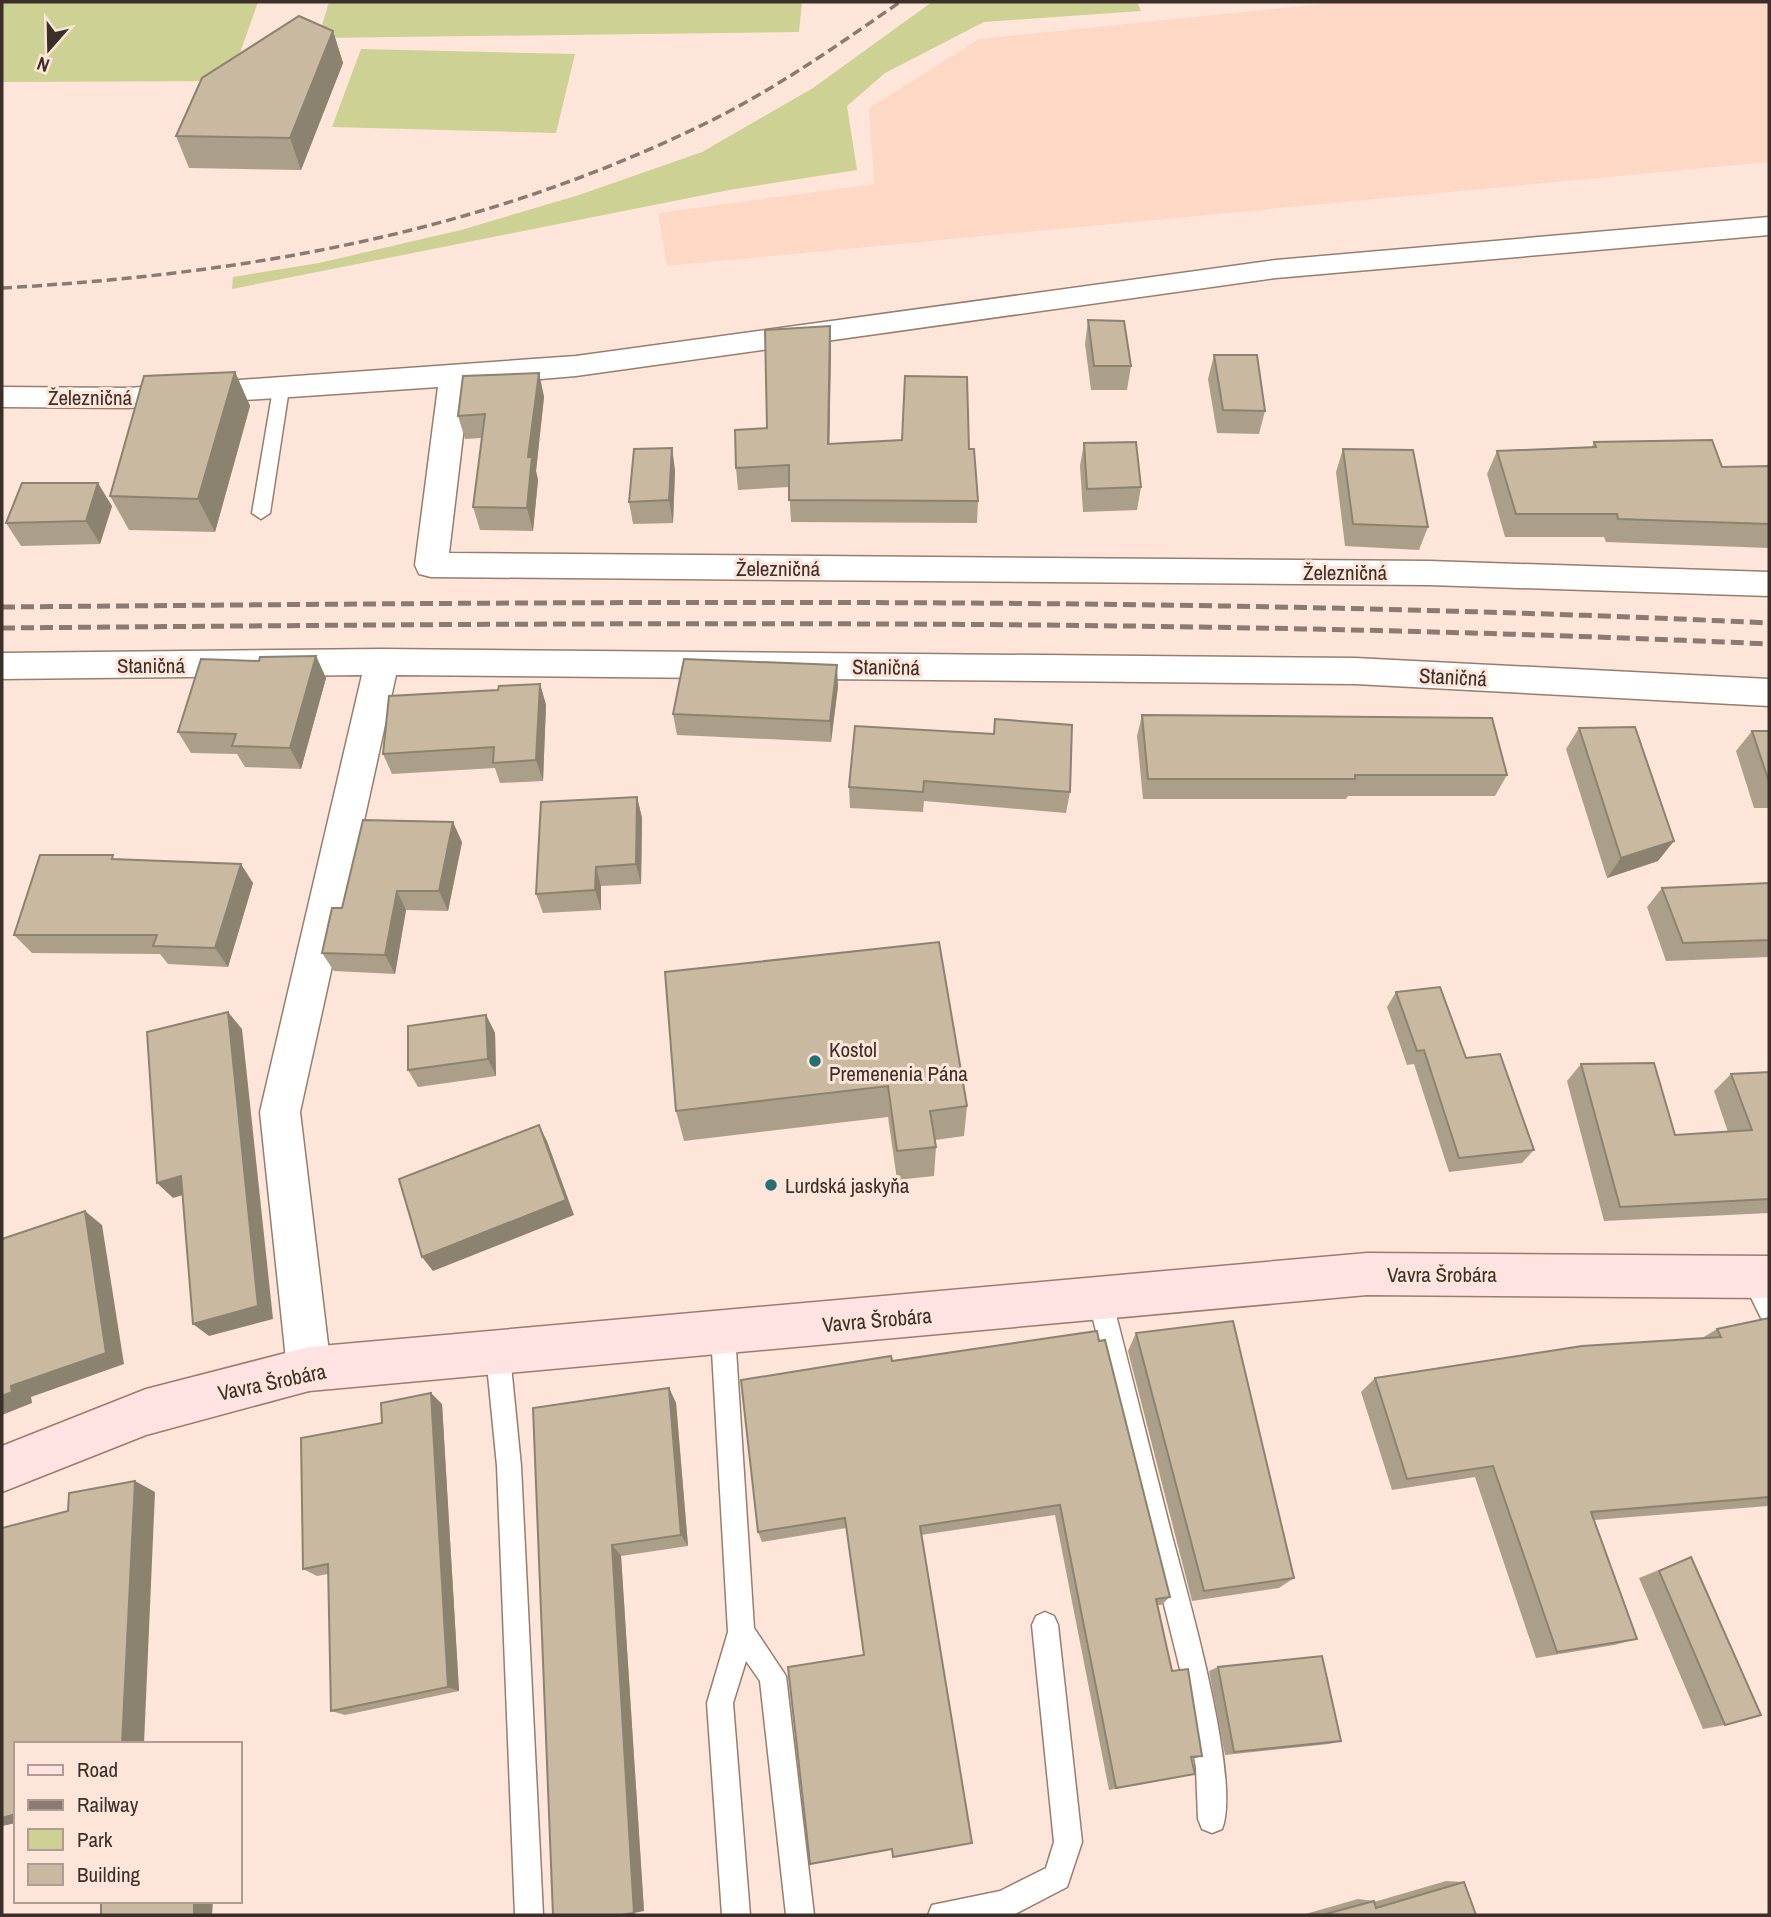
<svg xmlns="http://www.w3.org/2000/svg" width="1771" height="1917" viewBox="0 0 1771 1917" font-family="'Archivo Narrow',sans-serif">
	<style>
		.built { fill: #fdd9c5 }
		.green { fill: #cdd194 }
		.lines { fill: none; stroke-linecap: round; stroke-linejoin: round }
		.lane-casing { stroke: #977d6e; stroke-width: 3 }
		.street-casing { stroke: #977d6e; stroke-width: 3 }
		.secondary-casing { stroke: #977d6e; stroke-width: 3 }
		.lane { fill: #fff; fill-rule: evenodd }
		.street { fill: #fff; fill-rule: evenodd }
		.secondary { fill: #ffe3e3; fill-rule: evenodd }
		.rail-far1 { stroke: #8a7a71; stroke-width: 3.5; stroke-dasharray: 10 5; stroke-linecap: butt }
		.rail { stroke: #8a7a71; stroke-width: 5; stroke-dasharray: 13 6; stroke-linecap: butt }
		.wall { fill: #ac9f8a }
		.shaded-wall { fill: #8c8270 }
		.building { fill: #c8b9a0; stroke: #8c8270; stroke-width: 2 }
		.poi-dot { fill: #246f73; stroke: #fde6d9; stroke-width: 2.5 }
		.labels { text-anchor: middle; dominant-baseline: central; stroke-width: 6; stroke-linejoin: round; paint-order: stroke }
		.street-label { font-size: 21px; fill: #3a2f29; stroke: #fde6d9 }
		.poi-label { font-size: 21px; fill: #3a2f29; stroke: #fde6d9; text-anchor: start }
	</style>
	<rect width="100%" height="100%" fill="#fde6d9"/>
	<!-- built -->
	<path class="built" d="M1341 2H1769V162L667 266 658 213 874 184 869 108 979 39Z"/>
	<!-- green -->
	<g class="green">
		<path d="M2 2H258L230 81 2 82Z"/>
		<path d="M329 2H802L799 32 318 38Z"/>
		<path d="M932 2H1137L1141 11 984 22 885 73 847 106 857 170 729 190 232 289 233 277 319 263 461 230 579 195 702 152 813 88Z"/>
		<path d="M361 49 575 54 556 133 332 127Z"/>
	</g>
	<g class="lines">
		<!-- lane casing -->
		<g class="lane-casing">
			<g id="lane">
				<path d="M281 383 289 389 270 513 261 519 252 513 273 389Z"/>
				<path d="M1753 1266 1761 1269 1769 1285V1322L1761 1318 1741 1277 1745 1269Z"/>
				<path d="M1100 1287 1108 1291 1112 1299C1132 1377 1151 1454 1171 1532 1186 1589 1242 1780 1222 1829L1212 1833 1202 1829 1198 1819 1196 1768 1181 1673 1088 1299 1092 1291Z"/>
				<path d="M723 1322 731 1326 735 1334 754 1628 786 1676 814 1915H786L760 1681 746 1661 733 1703 750 1915H722L707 1703 728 1632 711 1334 715 1326Z"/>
				<path d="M498 1343 507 1347 510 1355 521 1466 543 1915H515L497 1466 486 1355 489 1347Z"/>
				<path d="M1045 1612 1054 1616 1058 1625 1082 1842 1067 1887 1013 1915H928L932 1905 1000 1891 1046 1868 1054 1842 1032 1625 1036 1616Z"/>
			</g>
		</g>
		<!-- street casing -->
		<g class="street-casing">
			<g id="street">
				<path d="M1769 217V235L1276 278 576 376 469 385 449 553 1429 561 1769 572V596L1429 585 431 577 419 574 415 565 438 387 128 408 2 407V387L128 388 576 356 1276 260Z"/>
				<path d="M382 649 1355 658 1769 679V706L1355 684 396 675 300 1112 331 1369 325 1385 309 1391 293 1385 287 1369 260 1112 362 675 2 679V653Z"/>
			</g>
		</g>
		<!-- secondary casing -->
		<g class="secondary-casing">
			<path id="secondary" d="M1367 1253 1769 1256V1298L1367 1295 309 1391 146 1435 2 1492V1446L146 1389 309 1347Z"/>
		</g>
		<!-- lane -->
		<use href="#lane" class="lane"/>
		<!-- street -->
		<use href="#street" class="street"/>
		<!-- secondary -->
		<use href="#secondary" class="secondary"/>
		<!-- rail-far1 -->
		<path class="rail-far1" d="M2 288C246 274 476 234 698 127 770 93 835 47 900 2"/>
		<!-- rail -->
		<g class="rail">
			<path d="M2 607C591 602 1180 595 1769 623"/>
			<path d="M2 628C591 623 1180 617 1769 644"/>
		</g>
	</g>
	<!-- wall -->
	<g class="wall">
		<path d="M333 31 343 63 301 170 189 168 176 136Z"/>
		<path d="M1088 320 1131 366 1127 390H1091L1085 344Z"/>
		<path d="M830 326 831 349 829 444 969 449 978 501 977 523 791 522 789 487 738 490 736 468 767 428Z"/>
		<path d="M1214 355 1265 411 1259 434 1217 433 1208 379Z"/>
		<path d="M235 372 250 406 215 532 129 530 110 496Z"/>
		<path d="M539 373 544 397 536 471 538 480 533 531 480 530 473 507 482 438 465 439 458 416Z"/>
		<path d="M1594 442 1722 467 1769 466V548L1606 542 1604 537H1505L1487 474 1497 451 1592 447Z"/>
		<path d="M1084 443 1141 487 1137 510 1083 512 1080 466Z"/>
		<path d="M672 448 675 471 673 523 633 524 629 502Z"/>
		<path d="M1343 449 1428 527 1419 550 1345 546 1336 472Z"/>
		<path d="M112 506 100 544 21 546 6 523Z"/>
		<path d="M316 656 326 678 301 769 245 767 237 754 191 753 178 732 259 661Z"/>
		<path d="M540 684 546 705 543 781 500 783 495 768 392 774 383 754 498 690Z"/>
		<path d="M838 686 831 742 677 735 673 714Z"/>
		<path d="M1142 715 1507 775 1495 796H1348L1346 799H1143L1137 736Z"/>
		<path d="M855 726 1070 792 1066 813 924 801 923 812 850 808 849 787Z"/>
		<path d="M1579 728 1658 861 1607 878 1566 749Z"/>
		<path d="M1752 731H1769V808H1754L1736 751Z"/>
		<path d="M637 797 642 818 641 884 601 886V910L543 913 536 894Z"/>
		<path d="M462 842 448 911 406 910 395 974 334 971 322 953 342 908Z"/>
		<path d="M116 859 253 883 228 967 168 964 160 954 32 953 14 935Z"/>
		<path d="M1769 883V957L1666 961 1647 907 1662 888Z"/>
		<path d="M665 972 967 1106 964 1136 935 1140 936 1147 934 1176 897 1180 888 1117 684 1141 676 1111Z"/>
		<path d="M1396 992 1466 1058 1534 1150 1522 1163 1449 1172 1414 1064 1407 1065 1387 1007Z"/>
		<path d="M486 1015 495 1033 496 1076 418 1087 408 1070Z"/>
		<path d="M1581 1064 1675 1135 1728 1132 1714 1091 1731 1074 1769 1072V1213L1604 1221 1567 1081Z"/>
		<path d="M1769 1318V1508L1768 1506 1594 1520 1637 1639 1614 1645 1536 1658 1475 1477 1392 1490 1361 1392 1375 1378 1702 1338 1717 1329Z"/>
		<path d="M1136 1333 1294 1578 1279 1588 1192 1601 1128 1351Z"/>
		<path d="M892 1361 1170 1597 1161 1605H1157L1172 1671 1202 1756 1192 1759 1195 1774 1109 1790 1055 1515 921 1535 864 1655 846 1528 762 1542 758 1532Z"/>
		<path d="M669 1388 676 1403 688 1546 621 1556 644 1911 533 1408Z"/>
		<path d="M442 1404 459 1691 345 1715 331 1711 328 1574 317 1576 303 1569 382 1423Z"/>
		<path d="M1691 1557 1725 1725 1703 1729 1639 1578Z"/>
		<path d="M1218 1667 1341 1741 1329 1744 1225 1755 1209 1671Z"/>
		<path d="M1446 1881 1464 1882 1476 1915H1302L1358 1899 1374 1901V1902Z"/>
	</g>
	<!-- shaded-wall -->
	<g class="shaded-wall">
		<path d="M333 31 343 63 301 170 290 138Z"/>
		<path d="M830 326 831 349 829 466 828 444Z"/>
		<path d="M235 372 250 406 215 532 198 499Z"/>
		<path d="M539 373 544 397 536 471 538 480 533 531 527 508 528 457Z"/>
		<path d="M672 448 675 471 673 523 669 500Z"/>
		<path d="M98 483 112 506 100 544 86 521Z"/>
		<path d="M316 656 326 678 301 769 290 748Z"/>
		<path d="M837 665 838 686 831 742 830 721Z"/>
		<path d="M540 684 546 705 543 781 536 760Z"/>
		<path d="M637 797 642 818 641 884 636 864Z"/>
		<path d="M453 822 462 842 448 911 439 891Z"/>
		<path d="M1674 841 1658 861 1607 878 1621 858Z"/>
		<path d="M241 864 253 883 228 967 215 948Z"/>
		<path d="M596 867 601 886V910L595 890Z"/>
		<path d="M397 891 406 910 395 974 385 955Z"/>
		<path d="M228 1012 242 1029 273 1319 209 1336 193 1324Z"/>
		<path d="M486 1015 495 1033 496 1076 488 1059Z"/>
		<path d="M539 1125 547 1141 574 1215 433 1271 422 1257Z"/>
		<path d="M181 1176 196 1191 173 1198 157 1183Z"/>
		<path d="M85 1211 102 1225 124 1364 31 1397 32 1403 2 1415V1396L11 1386Z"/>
		<path d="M669 1388 676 1403 688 1546 681 1535Z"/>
		<path d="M431 1393 442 1404 459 1691 448 1687Z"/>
		<path d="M135 1481 155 1492 144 1744H122Z"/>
		<path d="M612 1545 621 1556 644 1911 634 1913Z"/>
		<path d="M16 1814V1823L2 1826V1818Z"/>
		<path d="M194 1901H213L212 1915H194Z"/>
	</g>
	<!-- building -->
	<g class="building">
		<path d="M299 16 333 31 290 138 176 136 202 78Z"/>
		<path d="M1088 320 1124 321 1131 366H1094Z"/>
		<path d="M830 326 828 444 902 440 905 376 967 377 969 449H974L978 501 789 500V465L736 468 735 430 767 428 765 330Z"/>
		<path d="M1214 355H1257L1265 411 1223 410Z"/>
		<path d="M235 372 198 499 110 496 144 376Z"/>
		<path d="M539 373 528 457H532L527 508 473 507 485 414 458 416 463 376Z"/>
		<path d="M1712 440 1722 467 1769 466V524L1618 519 1617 514H1516L1497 451 1596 447 1594 442Z"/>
		<path d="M1136 442 1141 487 1087 489 1084 443Z"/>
		<path d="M672 448 669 500 629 502 634 449Z"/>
		<path d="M1343 449 1413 450 1428 527 1353 524Z"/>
		<path d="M22 483H98L86 521 6 523Z"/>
		<path d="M316 656 290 748 232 746 236 734 178 732 201 659 259 661 260 657Z"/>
		<path d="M684 659 837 665 830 721 673 714Z"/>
		<path d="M540 684 536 760 493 763 494 747 383 754 389 696 498 690 499 686Z"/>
		<path d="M1142 715 1492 718 1507 775H1355V779H1148Z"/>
		<path d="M995 719 1072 725 1070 792 924 781 923 792 849 787 855 726 994 734Z"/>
		<path d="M1635 727 1674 841 1621 858 1579 728Z"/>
		<path d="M1752 731H1769V782Z"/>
		<path d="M637 797 636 864 596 867 595 890 536 894 541 802Z"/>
		<path d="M363 820 453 822 439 891H397L385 955 322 953 332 908H342Z"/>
		<path d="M40 855H113L112 859 241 864 215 948 153 946 157 935H14Z"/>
		<path d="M1769 883V940L1683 943 1662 888Z"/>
		<path d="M939 942 967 1106 930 1111 936 1147 897 1151 888 1086 676 1111 665 972Z"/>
		<path d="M1440 987 1466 1058 1500 1054 1534 1150 1459 1158 1424 1050 1417 1051 1396 992Z"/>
		<path d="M228 1012 258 1306 193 1324 181 1176 157 1183 147 1032Z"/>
		<path d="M486 1015 488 1059 408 1070V1026Z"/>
		<path d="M1654 1063 1675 1135 1752 1130 1731 1074 1769 1072V1199L1620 1207 1581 1064Z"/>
		<path d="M539 1125 566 1200 422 1257 399 1179Z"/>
		<path d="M85 1211 106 1353 11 1386 12 1392 2 1396V1239Z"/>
		<path d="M1769 1318V1497L1591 1512 1637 1639 1557 1652 1493 1466 1407 1479 1375 1378 1582 1346 1721 1337 1717 1329Z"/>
		<path d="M1233 1321 1294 1578 1204 1591 1136 1333Z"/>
		<path d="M1097 1331 1099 1341 1105 1340 1170 1597 1156 1599 1172 1671 1188 1669 1202 1756 1191 1757 1195 1774 1116 1788 1060 1505 920 1526 972 1843 893 1857 892 1849 810 1864 788 1667 864 1655 845 1518 758 1532 741 1380 891 1356 892 1361Z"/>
		<path d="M669 1388 681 1535 612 1545 634 1913 620 1915H553L533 1408Z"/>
		<path d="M431 1393 448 1687 331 1711 328 1564 303 1569 301 1438 382 1423 381 1403Z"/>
		<path d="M135 1481 122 1744H16V1814L2 1818V1528L68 1511 69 1493Z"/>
		<path d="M1691 1557 1761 1715 1725 1725 1659 1571Z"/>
		<path d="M1322 1656 1341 1741 1234 1752 1218 1667Z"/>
		<path d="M1464 1882 1476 1915H1322L1374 1901 1376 1908Z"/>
		<rect x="101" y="1901" width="93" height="14"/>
	</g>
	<!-- markers -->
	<g class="poi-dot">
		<circle cx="815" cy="1061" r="7"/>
		<circle cx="771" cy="1185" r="7"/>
	</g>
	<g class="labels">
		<!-- street labels -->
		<g class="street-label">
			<text x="90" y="397">Železničná</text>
			<text x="778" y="568">Železničná</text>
			<text x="1345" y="572">Železničná</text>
			<text x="151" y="665">Staničná</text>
			<text transform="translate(886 667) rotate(1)">Staničná</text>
			<text transform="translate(1453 677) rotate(3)">Staničná</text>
			<text x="1442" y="1274">Vavra Šrobára</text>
			<text transform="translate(877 1320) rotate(-5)">Vavra Šrobára</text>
			<text transform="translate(272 1382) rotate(-12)">Vavra Šrobára</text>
		</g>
		<!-- poi labels -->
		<g class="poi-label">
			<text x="829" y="1049">Kostol<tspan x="829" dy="24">Premenenia Pána</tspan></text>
			<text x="785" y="1185">Lurdská jaskyňa</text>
		</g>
	</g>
	<!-- border -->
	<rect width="1771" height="1917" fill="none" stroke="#3a2f29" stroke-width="7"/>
	<!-- legend -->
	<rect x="14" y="1742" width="228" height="161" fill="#fde6d9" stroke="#af9d93" stroke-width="2"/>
	<rect x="28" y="1765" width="35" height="10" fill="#ffe3e3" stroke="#af9d93" stroke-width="2"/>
	<text x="77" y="1777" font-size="21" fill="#3a2f29">Road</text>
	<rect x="28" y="1800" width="35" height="10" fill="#8a7a71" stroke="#af9d93" stroke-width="2"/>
	<text x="77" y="1812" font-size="21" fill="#3a2f29">Railway</text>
	<rect x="28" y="1829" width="35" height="21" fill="#cdd194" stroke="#af9d93" stroke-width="2"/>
	<text x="77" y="1847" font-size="21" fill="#3a2f29">Park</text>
	<rect x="28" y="1864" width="35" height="21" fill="#c8b9a0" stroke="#af9d93" stroke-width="2"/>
	<text x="77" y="1882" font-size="21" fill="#3a2f29">Building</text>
	<!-- north arrow -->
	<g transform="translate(49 49) rotate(200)" stroke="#fde6d9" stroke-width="5" paint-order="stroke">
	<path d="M0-5L12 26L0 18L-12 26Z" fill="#3a2f29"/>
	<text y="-10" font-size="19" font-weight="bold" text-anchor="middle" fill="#3a2f29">N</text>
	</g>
</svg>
